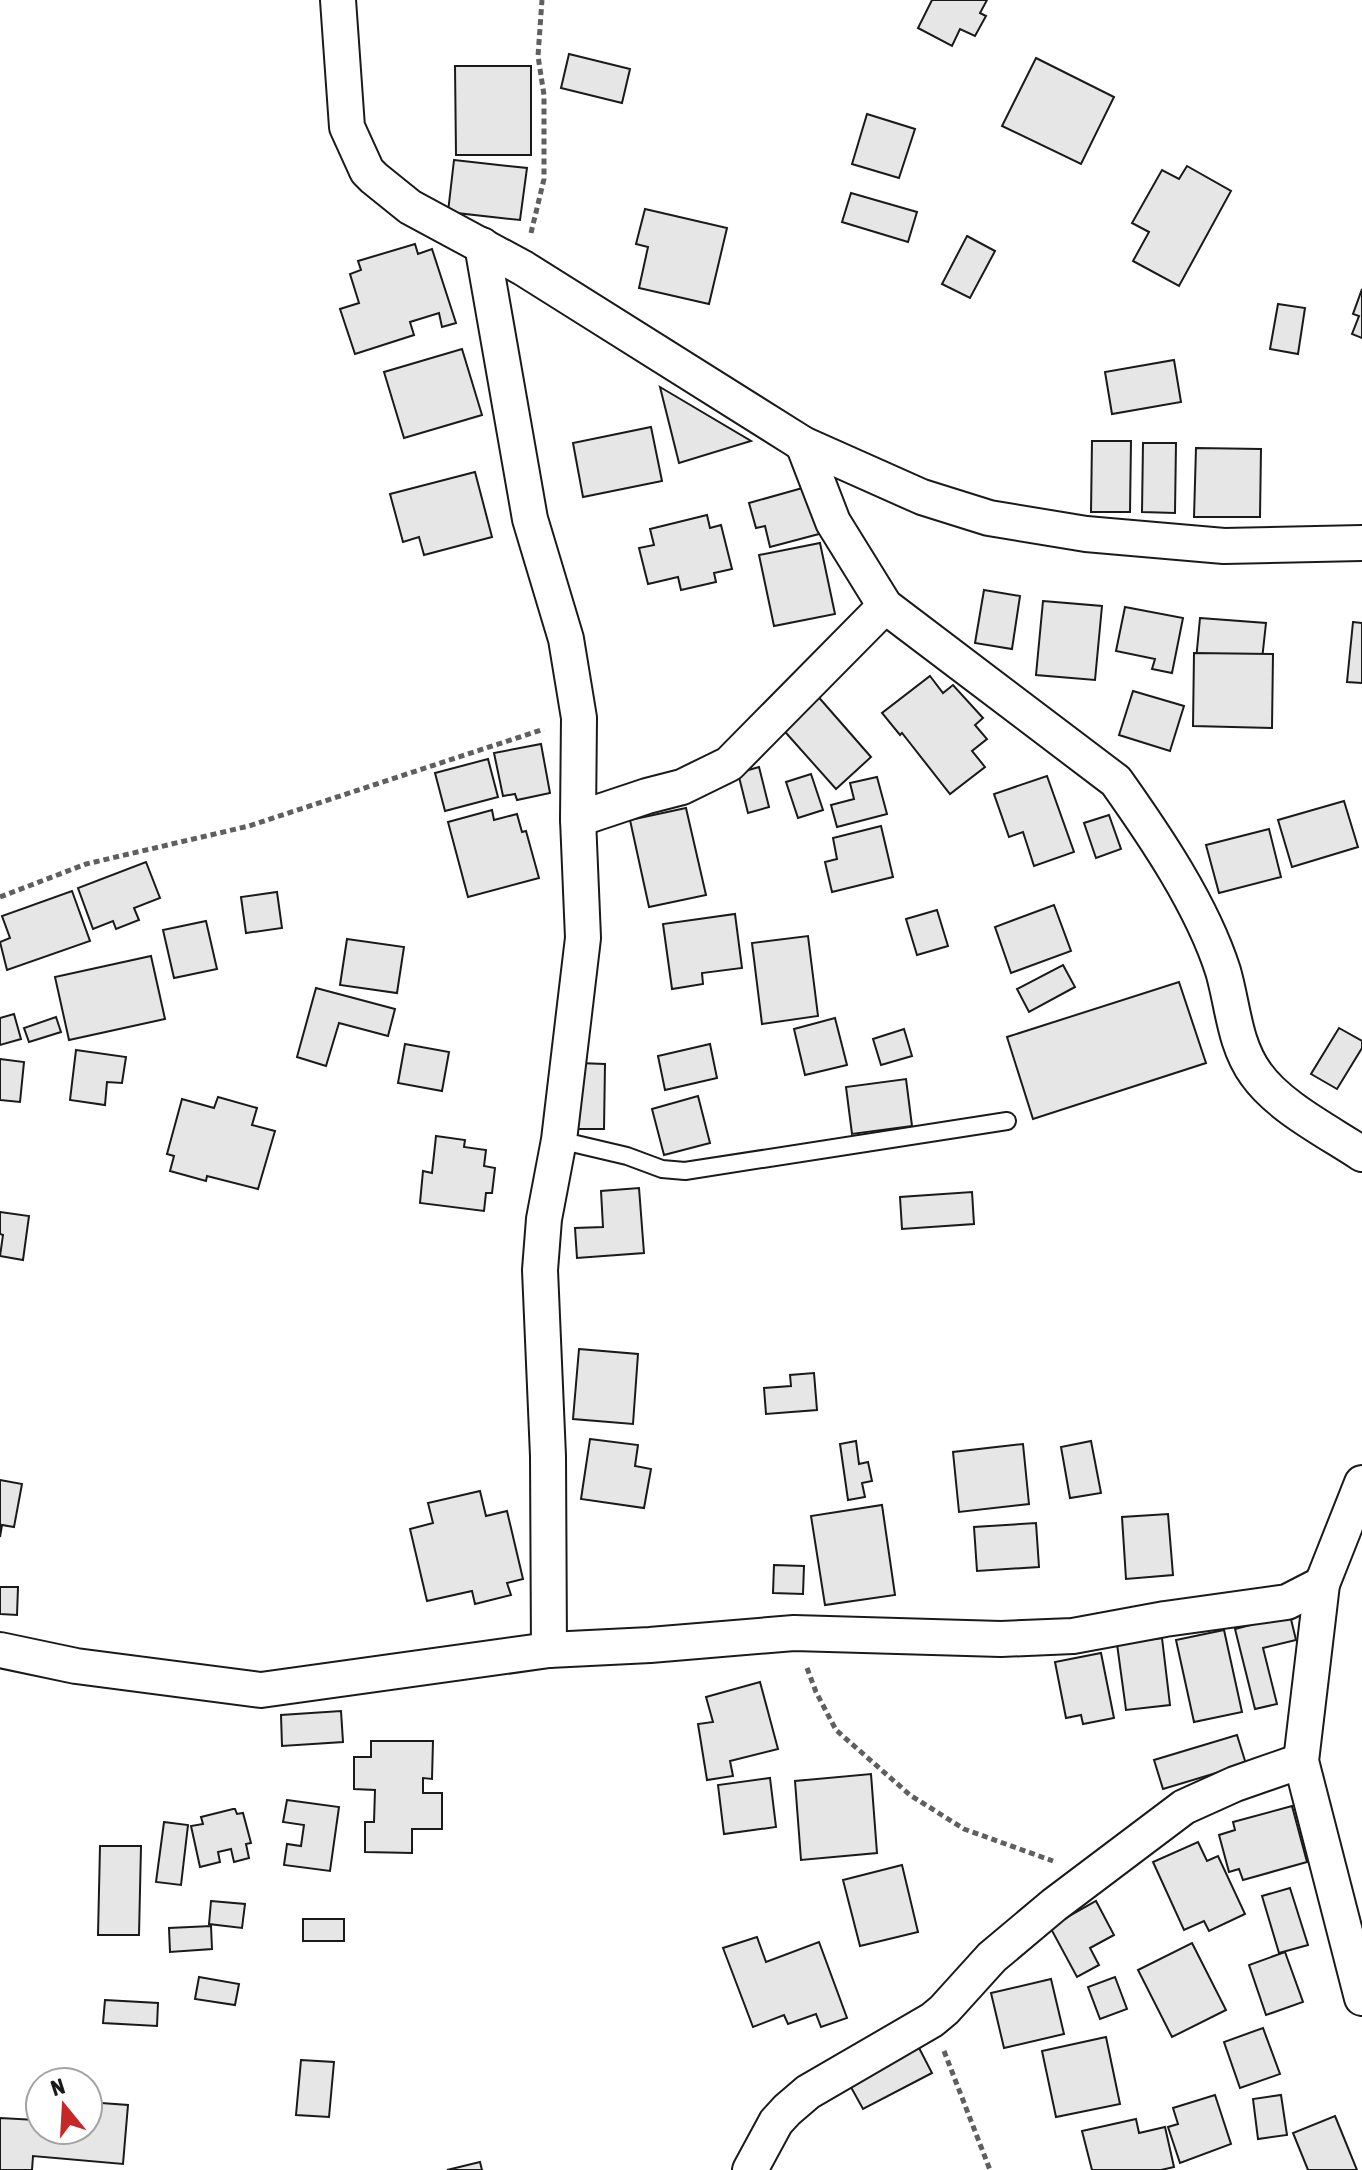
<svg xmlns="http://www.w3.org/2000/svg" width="1362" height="2170" viewBox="0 0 1362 2170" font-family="'Asap Condensed',sans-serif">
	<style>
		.building { fill: #e6e6e6; stroke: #1a1a1a; stroke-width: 2 }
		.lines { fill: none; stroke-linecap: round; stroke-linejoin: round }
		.service-casing { stroke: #1a1a1a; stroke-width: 20 }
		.minor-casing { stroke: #1a1a1a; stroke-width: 38 }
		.path { stroke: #5f5f5f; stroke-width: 5; stroke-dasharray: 6 4; stroke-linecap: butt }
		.service { stroke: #fff; stroke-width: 16 }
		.minor { stroke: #fff; stroke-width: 34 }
	</style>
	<rect width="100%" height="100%" fill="#fff"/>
	<!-- building -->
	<g class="building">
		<path d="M932 0H987L980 13 986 16 975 36 960 29 952 46 918 28Z"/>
		<path d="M569 54 630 69 622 103 561 88Z"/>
		<path d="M1036 58 1114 97 1081 164 1002 126Z"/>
		<path d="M455 66H531V155H456Z"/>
		<path d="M867 114 915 129 899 178 852 164Z"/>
		<path d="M454 160 527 168 520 220 448 212Z"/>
		<path d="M1187 166 1231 191 1179 286 1133 261 1149 232 1132 223 1162 170 1179 179Z"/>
		<path d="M851 193 917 212 908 242 842 222Z"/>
		<path d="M645 209 727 228 709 304 639 288 648 247 636 244Z"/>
		<path d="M967 236 995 251 970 298 942 284Z"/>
		<path d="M415 244 418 254 432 249 456 323 442 327 439 313 410 322 414 335 355 354 340 309 359 303 350 274 361 270 358 261Z"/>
		<path d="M1362 289V338L1352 334 1359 316 1353 314Z"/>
		<path d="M1278 304 1305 308 1298 354 1270 349Z"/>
		<path d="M462 349 482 415 404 438 384 372Z"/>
		<path d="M1174 360 1181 402 1112 414 1105 372Z"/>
		<path d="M660 387 751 441 679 463Z"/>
		<path d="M651 427 662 481 583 497 573 443Z"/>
		<path d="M1092 441H1131L1130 512H1091Z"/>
		<path d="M1143 443H1176L1175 513 1142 512Z"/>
		<path d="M1196 448 1261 449 1260 517H1194Z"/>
		<path d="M475 472 492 537 424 555 419 537 403 542 390 494Z"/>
		<path d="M806 487 819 534 770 547 765 526 756 528 749 503Z"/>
		<path d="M707 515 710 528 721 525 732 569 714 573 716 582 681 590 678 577 648 584 639 548 654 545 650 529Z"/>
		<path d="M820 543 835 614 774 626 759 555Z"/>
		<path d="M984 590 1020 596 1012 649 975 643Z"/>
		<path d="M1043 601 1102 606 1095 680 1036 675Z"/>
		<path d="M1125 607 1183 618 1172 673 1152 669 1155 659 1116 651Z"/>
		<path d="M1200 618 1266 623 1260 678 1195 671Z"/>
		<path d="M1353 622 1362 623V683L1347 682Z"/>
		<path d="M1194 653 1273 654 1272 728 1193 726Z"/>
		<path d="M930 676 943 693 953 685 983 718 975 725 987 739 972 751 985 767 950 794 902 733 900 735 882 713Z"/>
		<path d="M1133 691 1184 706 1170 751 1119 735Z"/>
		<path d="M815 693 871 757 836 789 779 725Z"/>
		<path d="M541 744 550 793 517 800 515 794 503 796 494 753Z"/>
		<path d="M488 759 498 797 445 811 435 773Z"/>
		<path d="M759 767 769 807 748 813 738 773Z"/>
		<path d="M811 774 823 810 798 818 786 782Z"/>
		<path d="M1047 776 1074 852 1034 866 1023 832 1009 837 994 794Z"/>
		<path d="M877 777 887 814 837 827 831 805 854 799 850 783Z"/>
		<path d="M1344 801 1358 847 1292 867 1278 820Z"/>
		<path d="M686 808 706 895 649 907 630 820Z"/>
		<path d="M492 810 494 820 517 814 522 832 526 831 539 878 468 897 448 822Z"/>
		<path d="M1109 815 1121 849 1096 858 1084 823Z"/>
		<path d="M881 826 893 877 832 892 825 862 837 859 833 838Z"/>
		<path d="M1269 829 1281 877 1219 893 1206 845Z"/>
		<path d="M146 862 160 898 134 908 139 920 116 929 113 921 93 929 78 888Z"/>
		<path d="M72 891 90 941 7 970 0 942 10 938 2 916Z"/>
		<path d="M277 892 282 928 246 933 241 897Z"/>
		<path d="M1054 905 1071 951 1011 973 995 927Z"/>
		<path d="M937 910 948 946 917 955 906 919Z"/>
		<path d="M735 914 742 968 702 973 703 984 672 989 663 924Z"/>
		<path d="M206 921 217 969 174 978 163 930Z"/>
		<path d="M808 936 818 1016 762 1024 752 943Z"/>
		<path d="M347 939 404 947 397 993 340 985Z"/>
		<path d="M151 956 165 1019 69 1040 55 977Z"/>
		<path d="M1063 965 1075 987 1029 1012 1017 989Z"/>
		<path d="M1179 982 1206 1063 1033 1119 1007 1037Z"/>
		<path d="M316 988 395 1009 388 1036 339 1023 326 1066 297 1057Z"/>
		<path d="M14 1014 21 1039 0 1045V1018Z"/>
		<path d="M56 1017 61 1032 29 1042 24 1028Z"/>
		<path d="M835 1018 847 1065 805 1075 794 1029Z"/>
		<path d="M1339 1028 1362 1041V1048L1337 1089 1311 1074Z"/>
		<path d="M904 1029 912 1056 881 1065 873 1039Z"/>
		<path d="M405 1044 449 1052 442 1091 398 1083Z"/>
		<path d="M710 1044 717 1078 665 1090 658 1056Z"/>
		<path d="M76 1050 126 1057 122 1083 107 1082 105 1105 70 1100Z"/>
		<path d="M0 1059 24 1062 20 1102 0 1100Z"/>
		<path d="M578 1063 605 1064 604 1129H577Z"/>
		<path d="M906 1079 912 1126 852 1134 846 1087Z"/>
		<path d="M698 1096 710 1143 664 1155 652 1109Z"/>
		<path d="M218 1097 257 1108 252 1125 275 1131 258 1189 207 1176 206 1181 170 1171 174 1156 167 1154 182 1099 214 1108Z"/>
		<path d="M436 1136 465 1140 464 1147 486 1150 484 1166 495 1168 492 1193H486L484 1211 420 1203 423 1171 432 1173Z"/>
		<path d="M639 1188 644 1253 577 1258 575 1228 603 1227 601 1191Z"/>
		<path d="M972 1192 974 1224 902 1229 900 1197Z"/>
		<path d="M0 1212 29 1216 23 1260 0 1256 3 1235 0 1234Z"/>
		<path d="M579 1349 638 1354 633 1424 573 1419Z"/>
		<path d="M814 1373 817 1410 766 1414 764 1388 791 1386 790 1375Z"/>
		<path d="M590 1439 638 1445 635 1466 651 1469 644 1508 581 1499Z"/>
		<path d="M856 1441 859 1464 868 1462 872 1481 862 1483 865 1497 848 1500 840 1444Z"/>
		<path d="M1091 1441 1101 1493 1070 1498 1061 1447Z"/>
		<path d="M1023 1444 1029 1504 959 1512 953 1452Z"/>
		<path d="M0 1480 22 1484 14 1527 2 1525 0 1537Z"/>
		<path d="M480 1491 486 1516 507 1511 523 1579 507 1583 511 1595 475 1604 472 1591 427 1601 410 1529 433 1523 428 1503Z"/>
		<path d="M882 1505 895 1595 825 1605 811 1516Z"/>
		<path d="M1168 1514 1173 1575 1126 1579 1122 1517Z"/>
		<path d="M1036 1523 1039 1567 977 1571 974 1527Z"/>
		<path d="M774 1565 804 1566 803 1594 773 1593Z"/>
		<path d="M0 1587H18L17 1615 0 1614Z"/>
		<path d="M1290 1615 1296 1640 1263 1648 1277 1704 1255 1709 1235 1629Z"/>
		<path d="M1224 1630 1242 1712 1194 1722 1176 1640Z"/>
		<path d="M1162 1638 1170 1705 1126 1710 1117 1644Z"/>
		<path d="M1101 1653 1114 1718 1083 1724 1081 1715 1066 1718 1055 1662Z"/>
		<path d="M760 1682 778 1749 730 1761 733 1776 707 1780 698 1724 713 1722 706 1697Z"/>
		<path d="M341 1711 343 1742 282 1746 281 1715Z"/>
		<path d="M1237 1735 1246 1764 1163 1789 1154 1760Z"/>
		<path d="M371 1741H433L432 1779 423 1778V1793H442V1829H412V1853L365 1852V1822H374L375 1790 354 1789V1757H371Z"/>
		<path d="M871 1774 877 1853 801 1860 795 1781Z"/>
		<path d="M770 1778 776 1827 724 1834 718 1785Z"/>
		<path d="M287 1800 339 1807 330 1871 284 1865 287 1844 301 1846 304 1825 283 1822Z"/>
		<path d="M1292 1806 1307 1862 1243 1880 1239 1869 1229 1872 1219 1835 1235 1830 1233 1822Z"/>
		<path d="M233 1809H235L237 1814 243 1813 251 1843 246 1844 249 1858 234 1862 231 1849 218 1852 220 1862 200 1867 191 1826 203 1824 201 1817Z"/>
		<path d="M164 1822 188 1825 181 1885 156 1882Z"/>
		<path d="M1198 1842 1207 1861 1218 1856 1245 1914 1209 1931 1204 1921 1184 1930 1153 1862Z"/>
		<path d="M100 1846H141L139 1935H98Z"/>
		<path d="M902 1865 918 1932 860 1946 843 1880Z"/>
		<path d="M1290 1888 1308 1945 1279 1953 1262 1896Z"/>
		<path d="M211 1901 245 1904 242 1928 209 1924Z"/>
		<path d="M1096 1901 1114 1935 1090 1948 1099 1965 1077 1977 1050 1927Z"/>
		<rect x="303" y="1919" width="41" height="22"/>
		<path d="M211 1926 212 1949 170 1952 169 1928Z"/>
		<path d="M757 1937 766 1962 819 1942 847 2018 821 2027 816 2014 788 2024 784 2015 753 2027 723 1948Z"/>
		<path d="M1192 1943 1226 2010 1172 2037 1138 1970Z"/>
		<path d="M1285 1952 1303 2002 1266 2015 1249 1965Z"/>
		<path d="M199 1977 239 1984 235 2005 195 1999Z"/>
		<path d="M1115 1977 1127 2009 1100 2019 1088 1987Z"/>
		<path d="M1051 1979 1064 2034 1004 2048 991 1993Z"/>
		<path d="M105 2000 158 2003 157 2026 103 2023Z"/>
		<path d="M1263 2028 1280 2074 1240 2088 1224 2042Z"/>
		<path d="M1106 2037 1120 2104 1056 2117 1042 2051Z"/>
		<path d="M917 2044 932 2073 863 2109 847 2080Z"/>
		<path d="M301 2060 334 2062 329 2117 296 2115Z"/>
		<path d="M1215 2095 1231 2144 1180 2163 1168 2127 1178 2124 1173 2108Z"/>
		<path d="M1281 2095 1287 2135 1258 2139 1253 2099Z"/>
		<path d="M38 2098H40V2130H88V2102L128 2105 123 2164 33 2156 32 2170H0V2118L36 2120Z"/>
		<path d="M1335 2116 1357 2170H1308L1293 2133Z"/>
		<path d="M1136 2119 1139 2133 1165 2127 1174 2167 1161 2170H1092L1082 2131Z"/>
		<path d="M480 2162 482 2170H447Z"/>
	</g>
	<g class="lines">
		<!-- service casing -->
		<g class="service-casing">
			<path id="service" d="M559 1140 627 1156 662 1169 685 1171 1007 1121"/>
		</g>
		<!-- minor casing -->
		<g class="minor-casing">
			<g id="minor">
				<path d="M338 0 347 127 367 171 374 178 410 207 523 268 803 444 922 497 989 518 1086 534 1224 546 1362 543"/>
				<path d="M482 245 530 519 566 639 579 718 578 819 583 938 559 1140 544 1219 540 1270 548 1456 549 1650"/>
				<path d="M803 444 833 522 885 606 1116 781C1155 836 1202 905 1223 971 1233 1005 1234 1044 1256 1074 1279 1107 1329 1132 1362 1154"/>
				<path d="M578 819 647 796 682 787 729 764 885 606"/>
				<path d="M1362 1483 1322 1584 1301 1761 1362 1998"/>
				<path d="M0 1650 76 1666 261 1690 549 1650 650 1645 794 1633 1001 1639 1073 1636 1165 1619 1287 1602 1322 1584"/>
				<path d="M750 2170 776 2122 787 2110 808 2092 932 2020 944 2010 992 1957 1054 1905 1184 1807 1235 1784 1301 1761"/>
			</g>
		</g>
		<!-- path -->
		<g class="path">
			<path d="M531 233 544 179V95L538 56 542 0"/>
			<path d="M0 897 86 864 249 826 544 729"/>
			<path d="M807 1668 816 1692 836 1730 910 1795 964 1829 1053 1861"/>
			<path d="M944 2051 990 2170"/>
		</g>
		<!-- service -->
		<use href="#service" class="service"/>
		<!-- minor -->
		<use href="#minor" class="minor"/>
	</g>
	<!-- north arrow -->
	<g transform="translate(64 2106) rotate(342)"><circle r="38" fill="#ffffff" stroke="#a3a3a3" stroke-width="2"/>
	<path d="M0-6L14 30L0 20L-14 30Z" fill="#c62828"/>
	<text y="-12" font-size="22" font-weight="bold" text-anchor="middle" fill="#1a1a1a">N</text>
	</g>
</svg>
